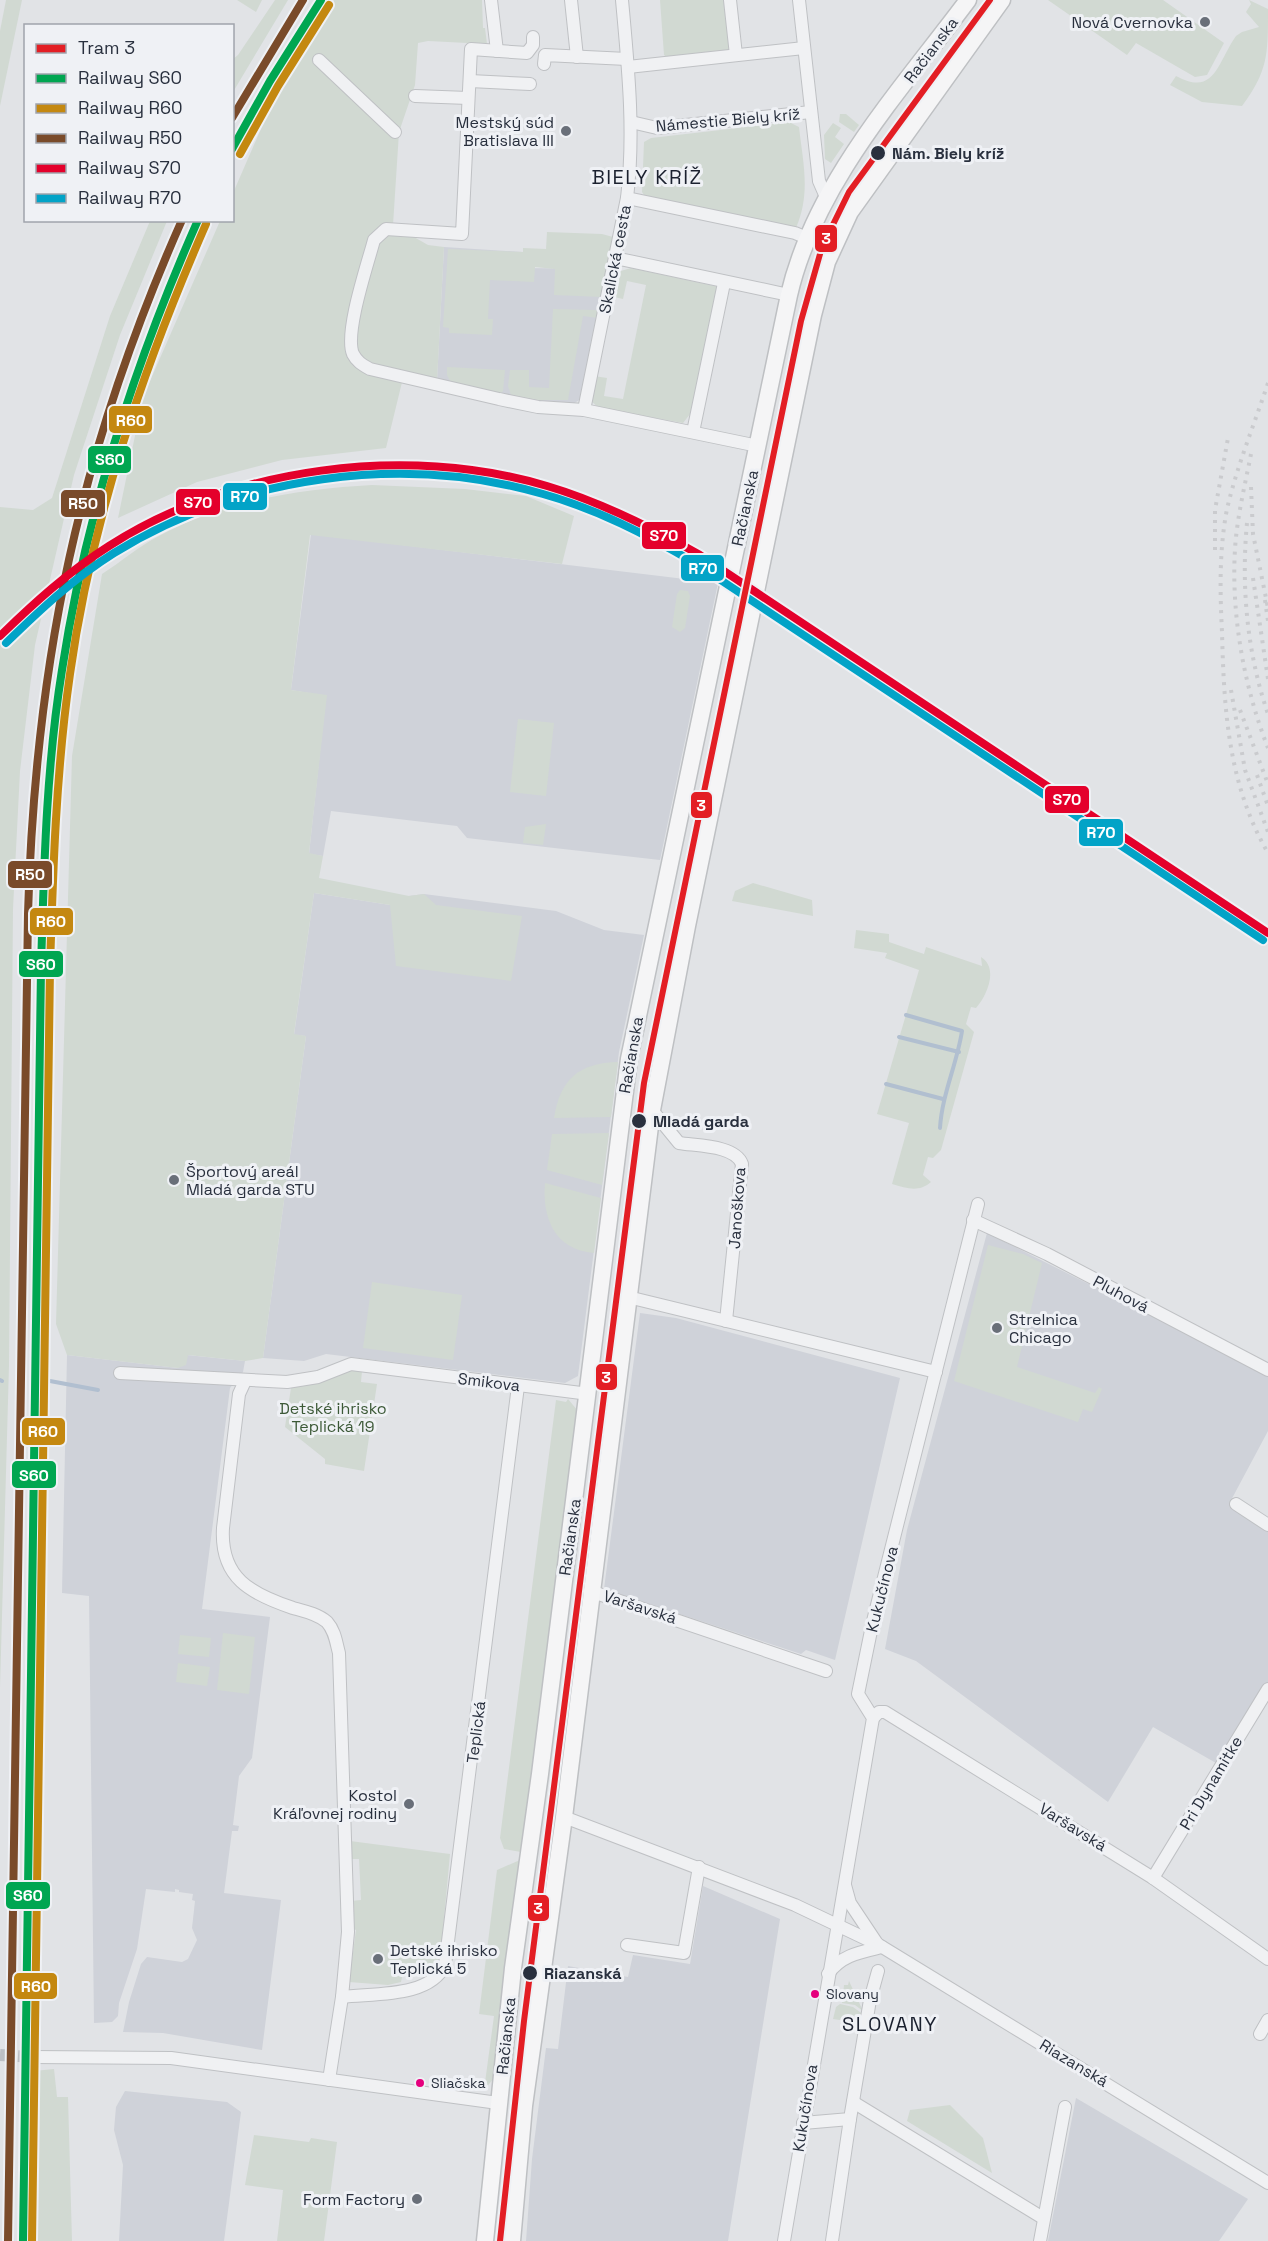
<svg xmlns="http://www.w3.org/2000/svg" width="1268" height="2241" viewBox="0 0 1268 2241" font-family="'Space Grotesk',sans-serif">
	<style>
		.built { fill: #cfd2d9 }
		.green { fill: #d1d9d2 }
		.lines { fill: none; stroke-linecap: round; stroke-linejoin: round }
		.stream { stroke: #b1bfd0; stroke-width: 4 }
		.minor-tunnel { stroke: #bcbfc4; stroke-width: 12; stroke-dasharray: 12 6; stroke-linecap: butt }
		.minor-casing { stroke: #bfc1c4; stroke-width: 14 }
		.major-casing { stroke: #bec0c3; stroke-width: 19 }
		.minor { stroke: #f0f1f3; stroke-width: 12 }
		.major { stroke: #f5f5f6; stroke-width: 16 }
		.rail { stroke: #cacbce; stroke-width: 4; stroke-dasharray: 3 6; stroke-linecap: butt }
		.rail-1-casing { stroke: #eff1f5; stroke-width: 12 }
		.rail-2-casing { stroke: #eff1f5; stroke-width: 12 }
		.rail-3-casing { stroke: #eff1f5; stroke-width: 12 }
		.rail-4-casing { stroke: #eff1f5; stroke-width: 12 }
		.rail-5-casing { stroke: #eff1f5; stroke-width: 12 }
		.rail-1 { stroke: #00a651; stroke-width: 8 }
		.rail-2 { stroke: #c48810; stroke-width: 8 }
		.rail-3 { stroke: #7a4b2a; stroke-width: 8 }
		.rail-4 { stroke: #e4002b; stroke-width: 8 }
		.rail-5 { stroke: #02a3c7; stroke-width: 8 }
		.tram-1-casing { stroke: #eff1f5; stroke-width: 10 }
		.tram-1 { stroke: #e31e24; stroke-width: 6 }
		.poi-dot { fill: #696f79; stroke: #eff1f5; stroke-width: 2 }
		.stop-dot { fill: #29303e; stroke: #eff1f5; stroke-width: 2 }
		.bus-dot { fill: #e5007d; stroke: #eff1f5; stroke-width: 2 }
		.labels { text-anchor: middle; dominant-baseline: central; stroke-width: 6; stroke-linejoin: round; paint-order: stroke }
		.bus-label { font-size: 14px; fill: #29303e; stroke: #eff1f5; text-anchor: start }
		.poi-label { font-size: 16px; fill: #29303e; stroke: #eff1f5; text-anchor: end }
		.street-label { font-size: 16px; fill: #29303e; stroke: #eff1f5 }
		.stop-label { font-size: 16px; font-weight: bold; fill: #29303e; stroke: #eff1f5; text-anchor: start }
		.park-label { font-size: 16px; fill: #3c5937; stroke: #eff1f5 }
		.quarter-label { font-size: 20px; letter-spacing: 1.5px; fill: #1b212f; stroke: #eff1f5 }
		.line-badge { stroke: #eff1f5; stroke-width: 2 }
		.badge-label { font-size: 16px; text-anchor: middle; font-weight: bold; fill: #fff }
	</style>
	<rect width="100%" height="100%" fill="#e1e3e6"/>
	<!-- built -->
	<g class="built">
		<path d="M444 247 523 252 524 268 609 269 581 399 571 405 556 404 437 381Z"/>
		<path d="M311 534 718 583 660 860 467 838 457 826 331 811 323 856 309 854 326 696 291 690Z"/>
		<path d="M314 893 390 905 409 896 424 894 556 911 604 930 644 935 619 1052 578 1376 565 1383 326 1354 304 1361 263 1358 306 1036 294 1035Z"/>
		<path d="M987 1233 1268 1374V1431L1229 1504 1268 1529V1683L1216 1763 1153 1727 1108 1802 916 1661 885 1649 907 1530Z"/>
		<path d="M640 1313 676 1318 900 1378 835 1660 806 1650 801 1654 604 1589Z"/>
		<path d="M67 1355 178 1368 187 1355 245 1361 243 1372 230 1388 202 1609 270 1617 252 1758 239 1776 233 1825 239 1826 238 1831H232L224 1893 281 1900 262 2050 163 2033 123 2032 129 2002 141 1964 147 1957 182 1962 188 1959 197 1940 192 1928 195 1901 192 1900 193 1894 179 1892V1890L175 1889V1892L146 1889 137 1949 119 2003 118 2016 112 2022 94 2023 89 1596 62 1593Z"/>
		<path d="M703 1886 780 1919 728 2241H526L532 2159 546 2048 558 2049 568 1966 628 1977 633 1955 690 1964Z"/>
		<path d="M125 2091 227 2102 241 2112 224 2241H119L123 2165 114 2130 116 2107Z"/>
		<path d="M1076 2098 1248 2199 1219 2241H1048Z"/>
	</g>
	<!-- green -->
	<g class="green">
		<path d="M6 0H22L0 106V31Z"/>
		<path d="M237 0H262L256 12Z"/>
		<path d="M275 0H288L233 92V59L238 55Z"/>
		<path d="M334 0H482L483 28H485L487 44 428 41 418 43 415 85 399 132 393 225 428 245 444 247 437 381 404 374 386 448 282 460 197 482 118 518 143 397 220 221 232 220 233 193 285 74Z"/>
		<path d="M660 0H726L730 51 668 58 664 55Z"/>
		<path d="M1048 0H1163L1224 43 1207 75 1195 77 1136 43 1127 55Z"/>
		<path d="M1249 0 1268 9C1268 55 1268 71 1242 106L1202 102 1170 85 1176 76C1215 97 1217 63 1236 36L1242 32 1259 27 1246 12 1251 4Z"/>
		<path d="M840 114H846L859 125 854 132 839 122Z"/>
		<path d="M789 122 799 127C803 163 811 193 796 228L644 195 642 192 644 142 651 138Z"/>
		<path d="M833 123 841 128 835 137 844 144 831 163 825 159 824 135Z"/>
		<path d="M150 221H167L120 335 74 475 35 645 20 771 13 909 9 1365 0 1688V507L33 510 52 498 110 316Z"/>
		<path d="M547 232 602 234 613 237 602 297 554 295 555 269 535 267 534 282 490 280 488 319H493L492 335 449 333V328L443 327 448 249 523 252V248L546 249Z"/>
		<path d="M631 268 719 287 694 409 683 423 599 408 590 400 594 376 607 378 604 396 623 399 646 285 627 281 623 299 610 296 614 273Z"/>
		<path d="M553 309 596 310 599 313 598 318 583 316 568 400H537L511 395 508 386 510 370H529V387L549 388Z"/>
		<path d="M447 367 505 370 503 391 501 393 451 383 447 375Z"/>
		<path d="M372 485 465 489 526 496 574 516 562 564 310 535 291 690 327 695 309 853 323 856 319 878 409 896 424 894 436 905 522 916 511 981 396 966 390 905 314 893 294 1034 306 1036 263 1358 245 1361 188 1355 186 1365 178 1368 67 1355 56 1324 72 756 102 574C121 562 139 546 159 536 223 501 300 489 372 485Z"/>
		<path d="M680 590 688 591 690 596 685 628 680 632 672 627 677 594Z"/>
		<path d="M518 719 554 723 546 796 510 792Z"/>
		<path d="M546 824 543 845 523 843 525 827Z"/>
		<path d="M753 883 812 900 813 916 732 901 735 891Z"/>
		<path d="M856 930 889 934V942L924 954 926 947 982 966 981 957C999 968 987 996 976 1008L971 1007 966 1024 974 1032 941 1150 933 1158 928 1157 923 1175 931 1182C918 1193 907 1188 892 1184L909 1123 877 1114 919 970 885 958 887 953 854 948Z"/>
		<path d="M618 1062 611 1117 554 1118C560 1079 579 1063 618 1062Z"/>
		<path d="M609 1133 602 1185 547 1170 552 1134Z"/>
		<path d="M545 1183 601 1198 594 1253C554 1250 542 1217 545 1183Z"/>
		<path d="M988 1245 1023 1254 1042 1263 1017 1367 1095 1393 1099 1387 1102 1389 1092 1412 1083 1409 1078 1422 954 1381Z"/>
		<path d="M372 1282 462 1295 453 1360 363 1348Z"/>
		<path d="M346 1371H362L361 1382 377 1384 364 1471 325 1464V1459L285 1427 291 1388Z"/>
		<path d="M568 1399 578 1411 576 1432 521 1852 504 1849 500 1838 556 1400 566 1402Z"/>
		<path d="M223 1633 255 1637 249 1694 217 1690Z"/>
		<path d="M180 1635 211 1638 209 1657 178 1654Z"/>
		<path d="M178 1663 210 1667 207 1686 176 1682Z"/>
		<path d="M350 1841 450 1854 440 1962C428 1973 418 1976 402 1977L401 1982 388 1985 349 1982 356 1930 352 1928 351 1901 361 1900 359 1859H349Z"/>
		<path d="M520 1860 495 2077 484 2090 494 2016 479 2014 497 1870Z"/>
		<path d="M849 1981 863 2011 855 2005 842 2003 844 1985H848Z"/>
		<path d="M840 2004 853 2007 864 2015 861 2023 833 2019 836 2007Z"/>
		<path d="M54 2069 57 2097H68L72 2241H27L34 2071Z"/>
		<path d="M950 2105 983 2138 992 2173 907 2121 910 2110Z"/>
		<path d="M254 2135 309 2142 311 2138 337 2142 324 2241H277L283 2190 245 2185Z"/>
	</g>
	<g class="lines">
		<!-- stream -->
		<g class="stream">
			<path d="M906 1015 962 1031C957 1064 942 1094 940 1128"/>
			<path d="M899 1037 959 1052"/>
			<path d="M886 1084 943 1099"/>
			<path d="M0 1380 2 1381"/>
			<path d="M50 1381 98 1390"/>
		</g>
		<!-- minor-tunnel -->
		<path class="minor-tunnel" d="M0 2055 32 2057"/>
		<!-- minor casing -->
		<g class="minor-casing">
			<g id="minor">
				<path d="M491 0 497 51"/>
				<path d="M571 0 577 57"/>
				<path d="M730 0 736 55"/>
				<path d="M799 0 819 181 826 197"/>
				<path d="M533 37V45L527 53 471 49 462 234 386 229 374 240C368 263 344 333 353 354 357 362 363 365 370 369L499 399 538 407 584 410 758 446"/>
				<path d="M319 60 395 132"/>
				<path d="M544 64 545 55 627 59"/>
				<path d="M628 67 804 48"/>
				<path d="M470 81 530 84"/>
				<path d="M415 96 468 98"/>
				<path d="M631 122 657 128 811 112"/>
				<path d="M627 198 795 233 807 238"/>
				<path d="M615 258 789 295"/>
				<path d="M584 410 627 198C635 132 628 66 622 0"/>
				<path d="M693 432 724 283"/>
				<path d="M652 1110 679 1143C696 1146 735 1145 742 1164L726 1321"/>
				<path d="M973 1220 1047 1254 1268 1370"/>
				<path d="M628 1297 936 1372"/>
				<path d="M120 1373 287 1382 318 1377 351 1364 589 1394"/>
				<path d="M245 1381 239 1394 223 1528C220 1578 251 1594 293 1608 304 1611 318 1614 327 1622 335 1631 336 1642 339 1653L348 1932 342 1997 329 2080"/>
				<path d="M1236 1504 1268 1525"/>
				<path d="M590 1591 826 1671"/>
				<path d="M873 1718 879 1712H885L1153 1878 1268 1959"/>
				<path d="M564 1817 795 1905 879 1945 1268 2183"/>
				<path d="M1153 1878 1268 1689"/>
				<path d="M845 1885 850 1903 878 1945"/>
				<path d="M627 1945 684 1953 699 1867"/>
				<path d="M828 1974C841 1955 861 1952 882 1947"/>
				<path d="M342 1997C375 1993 429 1998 445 1965L518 1386"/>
				<path d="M1260 2034 1268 2020"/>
				<path d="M32 2057 171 2058 498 2103"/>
				<path d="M853 2102 1043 2218"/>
				<path d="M803 2123 850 2119 870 2000 878 1971"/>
				<path d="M784 2241 873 1718 858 1694 873 1621 978 1204"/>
				<path d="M832 2241 850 2119"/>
				<path d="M1040 2241 1065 2107"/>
			</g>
		</g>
		<!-- major casing -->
		<g class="major-casing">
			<g id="major">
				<path d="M485 2241 513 1968 540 1774 629 1059 789 295C815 183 900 91 968 0"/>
				<path d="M512 2241 524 2106 564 1817 652 1110 687 926 813 315 827 262 850 212 1002 0"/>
			</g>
		</g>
		<!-- minor -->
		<use href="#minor" class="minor"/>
		<!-- major -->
		<use href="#major" class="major"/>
		<!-- rail -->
		<g class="rail">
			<path d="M1268 383C1254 425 1237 466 1227 509 1219 550 1220 592 1222 632 1224 710 1228 784 1268 853"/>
			<path d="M1251 454C1245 485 1237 517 1235 549 1231 615 1244 687 1268 748"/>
			<path d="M1251 487 1253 534 1268 608"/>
			<path d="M1247 523C1241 586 1247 653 1268 714"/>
			<path d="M1215 550V510L1228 438"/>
			<path d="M1253 578 1268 679"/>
			<path d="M1265 600 1268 621"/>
			<path d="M1231 690 1245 770 1268 832"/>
			<path d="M1240 710 1268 784"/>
			<path d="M1257 775 1268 806"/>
		</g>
		<!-- rail-1 casing -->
		<g class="rail-1-casing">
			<g id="rail-1">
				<path d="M232 149 270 81 321 0"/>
				<path d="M23 2241 41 968C44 868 46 769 62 670 86 513 134 365 198 220"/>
			</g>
		</g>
		<!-- rail-2 casing -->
		<g class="rail-2-casing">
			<g id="rail-2">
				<path d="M240 154 278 86 329 5"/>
				<path d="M32 2241 50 968C53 870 56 772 70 674 92 517 143 368 206 224"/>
			</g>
		</g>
		<!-- rail-3 casing -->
		<g class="rail-3-casing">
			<g id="rail-3">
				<path d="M232 118 303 0"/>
				<path d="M8 2241 28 914C35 662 79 452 182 220"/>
			</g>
		</g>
		<!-- rail-4 casing -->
		<g class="rail-4-casing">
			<path id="rail-4" d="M0 636C34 603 68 572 109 546 231 467 407 444 547 486 601 502 651 527 700 555L1268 933"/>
		</g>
		<!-- rail-5 casing -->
		<g class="rail-5-casing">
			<path id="rail-5" d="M6 643C40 610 74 578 114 553 239 476 402 453 543 494 597 509 647 535 695 563L1263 940"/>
		</g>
		<!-- rail-1 -->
		<use href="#rail-1" class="rail-1"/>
		<!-- rail-2 -->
		<use href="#rail-2" class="rail-2"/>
		<!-- rail-3 -->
		<use href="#rail-3" class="rail-3"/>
		<!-- rail-4 -->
		<use href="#rail-4" class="rail-4"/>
		<!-- rail-5 -->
		<use href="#rail-5" class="rail-5"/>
		<!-- tram-1 casing -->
		<g class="tram-1-casing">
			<path id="tram-1" d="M500 2241 524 2021 644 1083 801 321 822 247 849 192 990 0"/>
		</g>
		<!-- tram-1 -->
		<use href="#tram-1" class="tram-1"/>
	</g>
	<!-- markers -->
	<g class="poi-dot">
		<circle cx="1205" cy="22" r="6"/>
		<circle cx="566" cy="131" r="6"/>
		<circle cx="174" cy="1180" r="6"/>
		<circle cx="997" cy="1328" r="6"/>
		<circle cx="409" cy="1804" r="6"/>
		<circle cx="378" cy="1959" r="6"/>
		<circle cx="417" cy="2199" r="6"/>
	</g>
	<g class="stop-dot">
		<circle cx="878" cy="153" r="8"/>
		<circle cx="639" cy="1121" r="8"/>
		<circle cx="530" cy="1973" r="8"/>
	</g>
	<g class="bus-dot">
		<circle cx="815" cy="1994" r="5"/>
		<circle cx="420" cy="2083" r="5"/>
	</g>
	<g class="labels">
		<!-- bus labels -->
		<g class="bus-label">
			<text x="826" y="1994">Slovany</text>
			<text x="431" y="2083">Sliačska</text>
		</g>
		<!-- poi labels -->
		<g class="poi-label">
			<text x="1193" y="22">Nová Cvernovka</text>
			<text x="554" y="122">Mestský súd<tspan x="554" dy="18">Bratislava III</tspan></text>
			<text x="186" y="1171" text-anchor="start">Športový areál<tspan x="186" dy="18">Mladá garda STU</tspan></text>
			<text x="1009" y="1319" text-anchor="start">Strelnica<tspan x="1009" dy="18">Chicago</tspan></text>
			<text x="397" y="1795">Kostol<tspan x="397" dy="18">Kráľovnej rodiny</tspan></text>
			<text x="390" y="1950" text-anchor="start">Detské ihrisko<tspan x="390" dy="18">Teplická 5</tspan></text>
			<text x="405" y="2199">Form Factory</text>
		</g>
		<!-- street labels -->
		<g class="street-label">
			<text transform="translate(931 50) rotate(-53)">Račianska</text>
			<text transform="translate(728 120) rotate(-5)">Námestie Biely kríž</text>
			<text transform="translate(615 259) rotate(-79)">Skalická cesta</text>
			<text transform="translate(745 508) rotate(-78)">Račianska</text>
			<text transform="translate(631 1055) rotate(-80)">Račianska</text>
			<text transform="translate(737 1208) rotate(-86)">Janoškova</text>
			<text transform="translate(1121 1294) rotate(28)">Pluhová</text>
			<text transform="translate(489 1382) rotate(7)">Smikova</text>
			<text transform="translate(570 1537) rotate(-82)">Račianska</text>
			<text transform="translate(882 1589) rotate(-76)">Kukučínova</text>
			<text transform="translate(640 1607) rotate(18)">Varšavská</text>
			<text transform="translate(476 1732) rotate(-83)">Teplická</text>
			<text transform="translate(1211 1783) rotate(-59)">Pri Dynamitke</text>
			<text transform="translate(1073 1827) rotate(32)">Varšavská</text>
			<text transform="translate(506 2036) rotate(-84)">Račianska</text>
			<text transform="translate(1074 2063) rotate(31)">Riazanská</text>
			<text transform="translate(805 2108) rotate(-81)">Kukučínova</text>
		</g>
		<!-- stop labels -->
		<g class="stop-label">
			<text x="892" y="153">Nám. Biely kríž</text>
			<text x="653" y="1121">Mladá garda</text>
			<text x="544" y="1973">Riazanská</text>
		</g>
		<!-- park labels -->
		<g class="park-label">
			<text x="333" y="1408">Detské ihrisko<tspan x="333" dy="18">Teplická 19</tspan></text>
		</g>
		<!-- quarter labels -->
		<g class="quarter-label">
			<text x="647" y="177">BIELY KRÍŽ</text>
			<text x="890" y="2024">SLOVANY</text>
		</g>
	</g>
	<g class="line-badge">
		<rect x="814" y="224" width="24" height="29" rx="6" fill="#e31e24"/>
		<rect x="108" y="405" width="45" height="29" rx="6" fill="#c48810"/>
		<rect x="87" y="445" width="45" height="29" rx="6" fill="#00a651"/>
		<rect x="222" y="482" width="46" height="29" rx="6" fill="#02a3c7"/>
		<rect x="175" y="488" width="46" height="28" rx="6" fill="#e4002b"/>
		<rect x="60" y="489" width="46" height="29" rx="6" fill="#7a4b2a"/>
		<rect x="641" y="521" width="46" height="29" rx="6" fill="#e4002b"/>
		<rect x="680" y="554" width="45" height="28" rx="6" fill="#02a3c7"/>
		<rect x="1044" y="785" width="46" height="29" rx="6" fill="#e4002b"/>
		<rect x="690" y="791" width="23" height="28" rx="6" fill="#e31e24"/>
		<rect x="1078" y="818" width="46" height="29" rx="6" fill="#02a3c7"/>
		<rect x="7" y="860" width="46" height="29" rx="6" fill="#7a4b2a"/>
		<rect x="29" y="907" width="45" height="29" rx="6" fill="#c48810"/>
		<rect x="18" y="950" width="46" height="28" rx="6" fill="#00a651"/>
		<rect x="595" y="1363" width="23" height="28" rx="6" fill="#e31e24"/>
		<rect x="21" y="1417" width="45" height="29" rx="6" fill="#c48810"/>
		<rect x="11" y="1460" width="46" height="29" rx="6" fill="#00a651"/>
		<rect x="5" y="1881" width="46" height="29" rx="6" fill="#00a651"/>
		<rect x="527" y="1894" width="23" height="28" rx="6" fill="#e31e24"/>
		<rect x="13" y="1972" width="45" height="28" rx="6" fill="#c48810"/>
	</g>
	<g class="badge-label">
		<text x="826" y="244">3</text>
		<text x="131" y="426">R60</text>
		<text x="110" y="465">S60</text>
		<text x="245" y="502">R70</text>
		<text x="198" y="508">S70</text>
		<text x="83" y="509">R50</text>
		<text x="664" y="541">S70</text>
		<text x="703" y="574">R70</text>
		<text x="1067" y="805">S70</text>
		<text x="701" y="811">3</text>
		<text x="1101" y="838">R70</text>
		<text x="30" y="880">R50</text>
		<text x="51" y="927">R60</text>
		<text x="41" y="970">S60</text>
		<text x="606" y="1383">3</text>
		<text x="43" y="1437">R60</text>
		<text x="34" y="1481">S60</text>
		<text x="28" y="1901">S60</text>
		<text x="538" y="1914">3</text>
		<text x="36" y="1992">R60</text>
	</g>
	<!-- legend -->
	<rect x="24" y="24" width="210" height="198" fill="#eff1f5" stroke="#a0a4ac" stroke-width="1.5"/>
	<rect x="36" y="44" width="30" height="9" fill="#e31e24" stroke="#a0a4ac" stroke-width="1.5"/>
	<text x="78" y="54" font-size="18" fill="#29303e">Tram 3</text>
	<rect x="36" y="74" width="30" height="9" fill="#00a651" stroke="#a0a4ac" stroke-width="1.5"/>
	<text x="78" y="84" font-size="18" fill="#29303e">Railway S60</text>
	<rect x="36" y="104" width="30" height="9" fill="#c48810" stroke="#a0a4ac" stroke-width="1.5"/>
	<text x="78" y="114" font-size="18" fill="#29303e">Railway R60</text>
	<rect x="36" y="134" width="30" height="9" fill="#7a4b2a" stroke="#a0a4ac" stroke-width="1.5"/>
	<text x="78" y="144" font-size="18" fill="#29303e">Railway R50</text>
	<rect x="36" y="164" width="30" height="9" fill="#e4002b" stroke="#a0a4ac" stroke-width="1.5"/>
	<text x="78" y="174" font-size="18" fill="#29303e">Railway S70</text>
	<rect x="36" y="194" width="30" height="9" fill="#02a3c7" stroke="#a0a4ac" stroke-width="1.5"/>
	<text x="78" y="204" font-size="18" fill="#29303e">Railway R70</text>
</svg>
